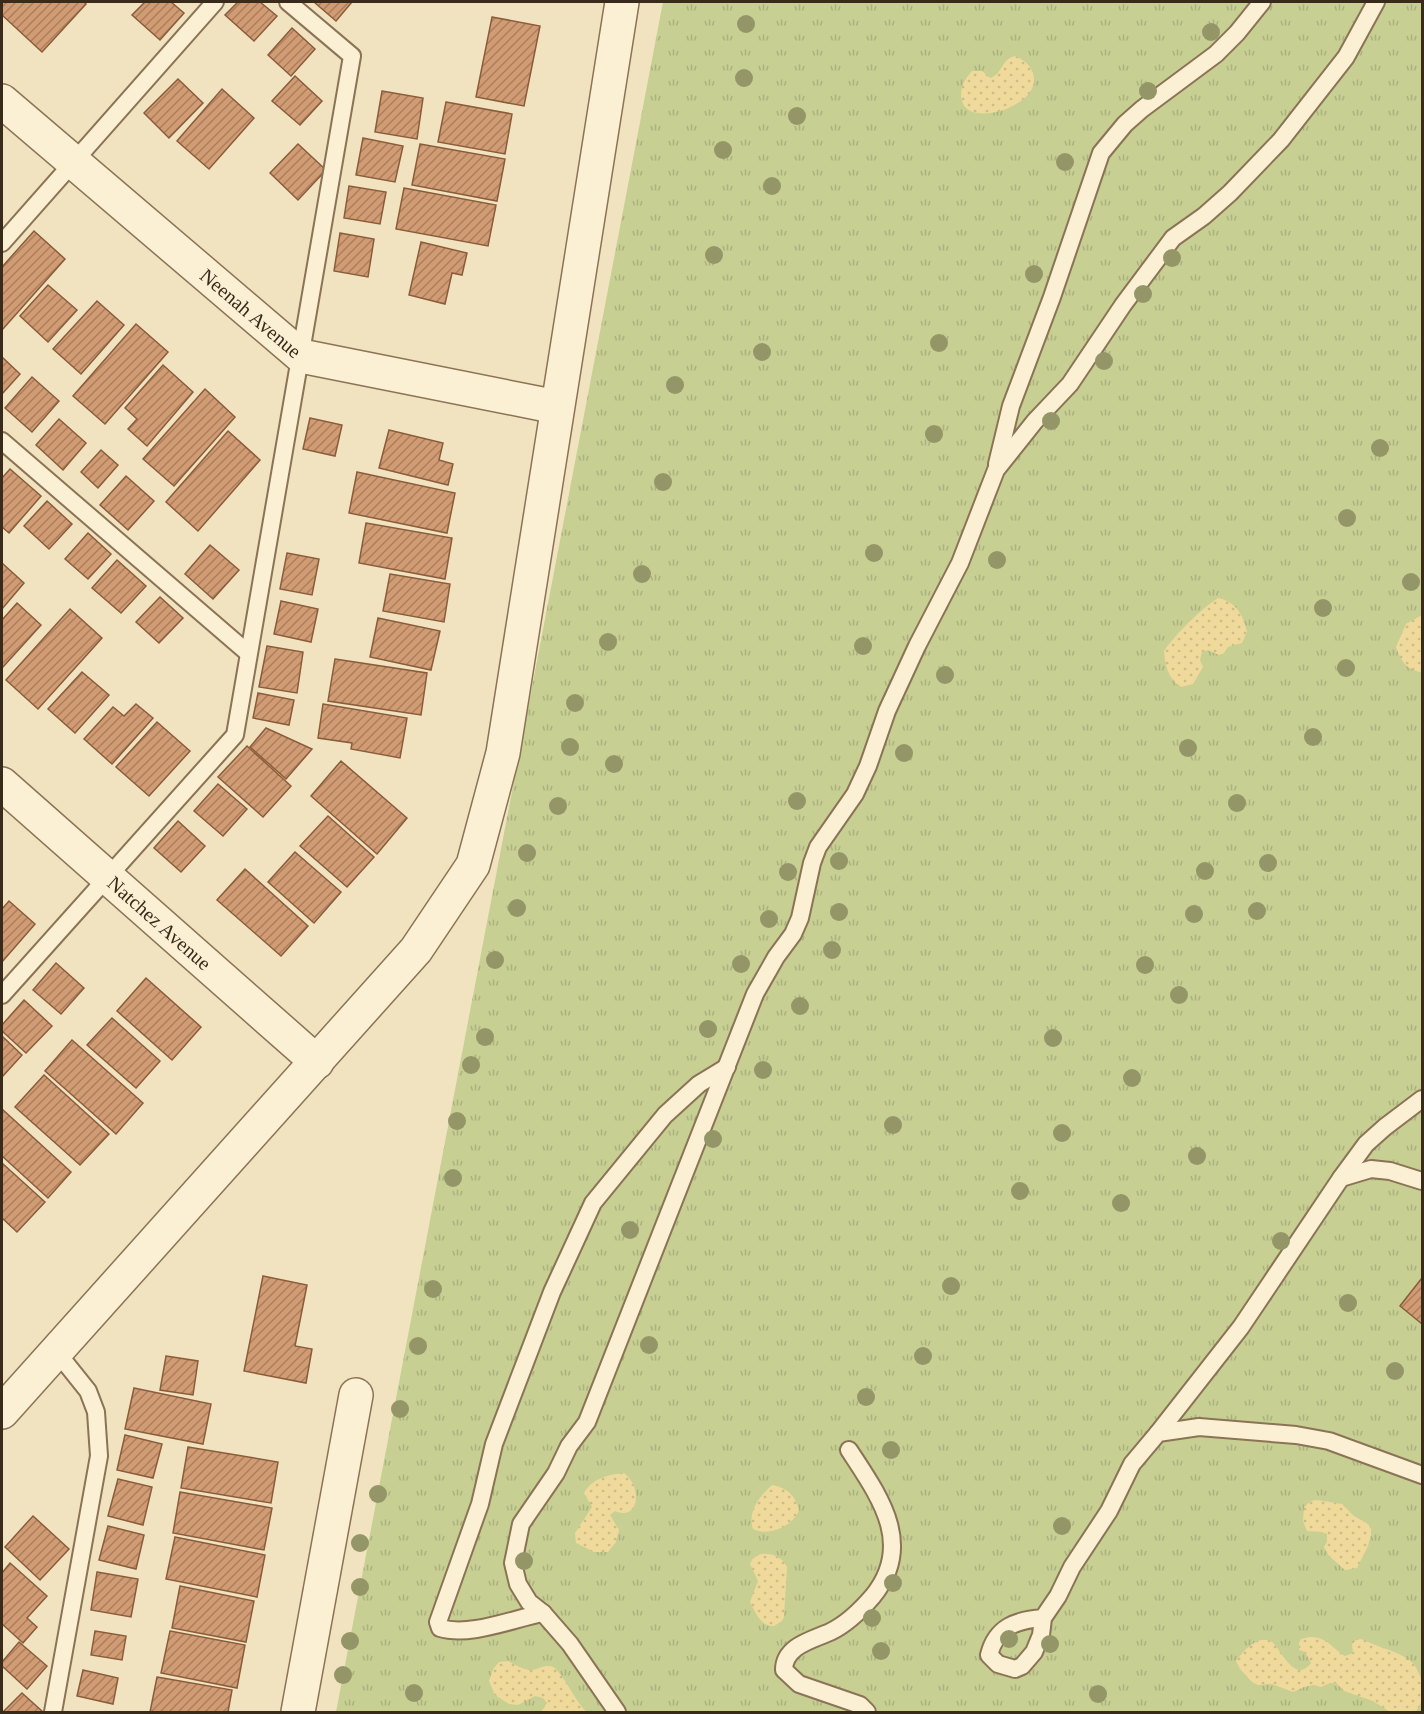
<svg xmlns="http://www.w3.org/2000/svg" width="1424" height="1714" viewBox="0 0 1424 1714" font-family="'Times New Roman',serif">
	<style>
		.grass { fill: url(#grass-tufts) }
		.sand { fill: url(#sand-dots) }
		.building { fill: url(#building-hatch); stroke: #8b5c3b; stroke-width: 1.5 }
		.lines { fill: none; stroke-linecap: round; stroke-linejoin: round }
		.service-casing { stroke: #8b7356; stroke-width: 20 }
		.minor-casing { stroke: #8b7356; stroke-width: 36 }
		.service { stroke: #fbf0d3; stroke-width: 16 }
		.minor { stroke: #fbf0d3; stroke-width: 33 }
		.tree { fill: #949668 }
		.labels { text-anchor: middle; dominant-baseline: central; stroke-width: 6; stroke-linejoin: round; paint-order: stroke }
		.street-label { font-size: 20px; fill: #392b1c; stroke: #f7edd0 }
	</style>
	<defs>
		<pattern id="grass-tufts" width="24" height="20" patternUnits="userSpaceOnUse" patternTransform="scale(1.5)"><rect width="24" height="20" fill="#c7cf93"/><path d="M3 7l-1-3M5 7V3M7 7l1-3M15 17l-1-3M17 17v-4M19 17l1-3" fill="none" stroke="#acb27e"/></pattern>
		<pattern id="sand-dots" width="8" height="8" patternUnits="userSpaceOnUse" patternTransform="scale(1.5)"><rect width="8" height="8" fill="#efda9b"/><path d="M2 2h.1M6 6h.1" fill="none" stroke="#cebb85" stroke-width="1.8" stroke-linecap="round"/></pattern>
		<pattern id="building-hatch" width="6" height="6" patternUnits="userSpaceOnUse" patternTransform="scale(1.5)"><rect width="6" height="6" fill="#d19c73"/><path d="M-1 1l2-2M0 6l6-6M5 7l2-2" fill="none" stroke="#ab7f5e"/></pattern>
	</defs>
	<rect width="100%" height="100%" fill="#f1e3bf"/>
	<!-- grass -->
	<path class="grass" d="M663 2H1422V1712H336Z"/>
	<!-- sand -->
	<g class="sand">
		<path d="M1015 56C1022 59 1029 63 1032 71 1048 104 969 130 962 101 959 89 964 80 972 71H982L990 78C1003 74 1001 59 1015 56Z"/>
		<path d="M1218 598C1236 602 1243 614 1247 632L1242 643 1228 647 1224 653 1219 655 1208 650 1202 652 1200 660 1203 667 1193 684 1181 687C1168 679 1165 665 1164 651 1174 636 1203 607 1218 598Z"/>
		<path d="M1422 615V672C1407 671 1401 661 1396 647L1406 624Z"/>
		<path d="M624 1473C643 1487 639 1522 615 1511L610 1515 619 1530 616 1542 608 1552H594L576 1543 575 1533 592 1507 584 1493C593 1478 607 1475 624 1473Z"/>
		<path d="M772 1485C787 1488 795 1495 799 1510 793 1526 769 1537 753 1529 747 1511 760 1496 772 1485Z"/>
		<path d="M1317 1500 1342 1504 1354 1516 1368 1524 1371 1529V1535L1368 1546 1357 1568 1345 1570 1329 1556 1324 1547 1327 1542V1534L1322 1532 1307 1531 1303 1521 1304 1507 1311 1501Z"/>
		<path d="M761 1554C772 1553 782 1557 787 1567L784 1617 782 1621 774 1626C760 1626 756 1613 750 1602L758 1581 750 1564 753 1558Z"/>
		<path d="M1310 1637C1327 1637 1332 1648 1345 1656L1353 1653 1352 1644 1356 1640 1361 1639C1367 1641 1372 1644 1378 1646 1403 1655 1422 1660 1422 1691 1422 1700 1421 1706 1415 1712H1390L1373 1701 1344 1691 1336 1683H1330L1321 1687 1314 1685 1304 1687 1293 1692 1272 1684 1258 1685 1252 1682 1240 1669 1236 1661C1242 1652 1259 1633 1272 1642 1280 1648 1295 1685 1311 1663L1305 1652 1299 1650V1643L1301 1639Z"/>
		<path d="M508 1661C515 1665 522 1669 530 1670 538 1671 545 1663 553 1667 563 1672 575 1702 587 1712H541L547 1703 543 1698 535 1696 518 1705 509 1704 495 1695 489 1681 493 1669 499 1662Z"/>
	</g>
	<!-- building -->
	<g class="building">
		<path d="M2 2H84L86 4 42 52 2 15Z"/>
		<path d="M145 2H171L184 13 160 40 132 15Z"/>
		<path d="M238 2H260L277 16 254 41 225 15Z"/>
		<path d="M314 2H352L336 21Z"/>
		<path d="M492 17 540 26 524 106 476 97Z"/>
		<path d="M292 28 315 49 291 76 268 55Z"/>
		<path d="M295 76 322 101 300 125 272 101Z"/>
		<path d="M178 79 203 103 169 138 144 113Z"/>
		<path d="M222 89 254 118 209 169 177 141Z"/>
		<path d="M382 91 423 98 417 139 375 132Z"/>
		<path d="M446 102 512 114 505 154 438 142Z"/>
		<path d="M363 138 403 146 395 182 356 175Z"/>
		<path d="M298 144 326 170 298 200 270 173Z"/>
		<path d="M420 144 505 159 497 201 412 185Z"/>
		<path d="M349 186 386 192 380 224 344 218Z"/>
		<path d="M404 188 496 205 488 246 396 229Z"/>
		<path d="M34 231 65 259 2 330V267Z"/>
		<path d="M340 233 374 239 368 277 334 271Z"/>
		<path d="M421 242 467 253 462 275 452 273 445 304 409 295Z"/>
		<path d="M48 285 77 310 48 342 20 316Z"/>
		<path d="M97 301 124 325 81 374 53 349Z"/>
		<path d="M136 324 168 352 105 424 73 396Z"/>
		<path d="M2 357 20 374 2 394Z"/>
		<path d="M163 365 193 392 147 446 128 429 137 419 125 408Z"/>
		<path d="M32 377 59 401 32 432 5 408Z"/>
		<path d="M205 389 235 417 174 486 143 459Z"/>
		<path d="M310 418 342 425 335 456 303 449Z"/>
		<path d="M59 419 86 443 63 470 36 445Z"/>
		<path d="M389 430 443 443 439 460 453 464 448 485 379 468Z"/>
		<path d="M228 431 260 460 198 531 166 502Z"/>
		<path d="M101 450 118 465 98 488 81 472Z"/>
		<path d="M10 469 41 496 9 533 2 527V478Z"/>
		<path d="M357 472 455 493 447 533 349 513Z"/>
		<path d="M126 476 154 501 128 530 100 505Z"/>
		<path d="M47 501 72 524 49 549 24 526Z"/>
		<path d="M366 523 452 538 445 579 359 563Z"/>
		<path d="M88 533 111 554 88 579 65 559Z"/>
		<path d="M210 545 239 570 213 599 185 574Z"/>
		<path d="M287 553 319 559 312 595 280 589Z"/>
		<path d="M117 560 146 586 121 613 92 588Z"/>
		<path d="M2 563 24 583 2 609Z"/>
		<path d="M390 574 450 584 444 622 383 611Z"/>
		<path d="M160 597 183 618 159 643 136 622Z"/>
		<path d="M281 601 318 609 311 642 274 634Z"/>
		<path d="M17 603 41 625 2 668V620Z"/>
		<path d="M70 609 102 638 38 709 6 680Z"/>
		<path d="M378 618 440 631 431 670 370 657Z"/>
		<path d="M267 646 303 652 297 693 259 687Z"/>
		<path d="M335 659 427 673 421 715 328 701Z"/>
		<path d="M82 672 109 695 75 733 48 709Z"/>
		<path d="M258 693 294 700 289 725 253 718Z"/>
		<path d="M136 704 153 718 112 764 84 739 113 707 124 716Z"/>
		<path d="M323 704 407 718 400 758 351 749 352 743 318 738Z"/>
		<path d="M157 722 190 751 149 796 116 767Z"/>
		<path d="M266 728 312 749 286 779 250 747Z"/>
		<path d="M247 746 291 786 263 817 218 777Z"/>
		<path d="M341 761 407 818 377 854 311 796Z"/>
		<path d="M218 784 247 809 223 836 194 811Z"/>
		<path d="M328 816 374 857 347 887 300 846Z"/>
		<path d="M178 821 205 846 181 872 154 848Z"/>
		<path d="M295 852 341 892 314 923 268 882Z"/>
		<path d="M245 869 308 926 281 956 217 900Z"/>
		<path d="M9 901 35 924 2 962V909Z"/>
		<path d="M56 963 84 988 61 1014 33 990Z"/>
		<path d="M146 978 201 1027 172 1060 117 1011Z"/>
		<path d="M24 1000 52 1026 26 1053 2 1031V1025Z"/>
		<path d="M112 1018 160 1061 136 1088 87 1045Z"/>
		<path d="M2 1036 22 1055 2 1077Z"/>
		<path d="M72 1040 143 1103 116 1134 45 1071Z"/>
		<path d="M44 1075 109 1134 80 1165 15 1107Z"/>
		<path d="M2 1109 71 1172 48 1198 2 1156Z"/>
		<path d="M2 1163 45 1202 17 1232 2 1218Z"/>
		<path d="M263 1276 307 1285 295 1346 312 1349 306 1383 244 1371Z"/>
		<path d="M1422 1278V1324L1400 1306Z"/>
		<path d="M166 1356 198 1361 193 1395 160 1390Z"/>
		<path d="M134 1388 211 1404 203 1444 125 1429Z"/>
		<path d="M125 1435 162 1444 153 1478 117 1470Z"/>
		<path d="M188 1447 278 1462 271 1503 181 1488Z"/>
		<path d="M118 1479 152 1487 143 1525 108 1516Z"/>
		<path d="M180 1492 272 1508 264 1550 173 1533Z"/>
		<path d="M33 1516 69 1549 40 1580 5 1547Z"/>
		<path d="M108 1526 144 1535 136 1569 99 1560Z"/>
		<path d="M175 1537 265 1555 257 1597 166 1579Z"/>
		<path d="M10 1563 47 1596 27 1618 37 1627 23 1643 2 1624V1573Z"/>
		<path d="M97 1572 138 1579 131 1617 91 1610Z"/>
		<path d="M180 1586 254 1601 246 1642 172 1628Z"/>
		<path d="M95 1631 126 1636 122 1660 91 1655Z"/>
		<path d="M170 1631 245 1645 237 1688 161 1673Z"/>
		<path d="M19 1642 47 1666 27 1689 2 1666V1662Z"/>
		<path d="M83 1670 118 1678 113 1704 77 1696Z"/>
		<path d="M157 1677 232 1690 228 1712H150Z"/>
		<path d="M22 1693 43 1712H3Z"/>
	</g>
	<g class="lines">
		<!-- service casing -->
		<g class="service-casing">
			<g id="service">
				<path d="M2 243 215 2"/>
				<path d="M2 441 248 653"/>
				<path d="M997 464 1011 406 1052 297 1101 153 1125 124 1142 109 1216 54 1237 33 1262 2"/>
				<path d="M2 995 235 735 352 56 288 2"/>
				<path d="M1341 1178 1371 1169 1390 1171 1422 1181"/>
				<path d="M1158 1433 1241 1327 1341 1178 1366 1144 1385 1127 1422 1099"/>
				<path d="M849 1450C879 1496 915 1544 873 1596 861 1610 847 1624 830 1632 812 1640 784 1646 784 1670L799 1684 860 1705 867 1712"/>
				<path d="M543 1613C512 1619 470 1637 440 1628L438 1622 480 1504 494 1444 552 1292 593 1203 665 1115 699 1084 727 1067"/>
				<path d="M1043 1618C1016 1620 996 1627 989 1655L998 1664 1015 1669 1022 1666 1034 1652 1041 1635 1043 1618 1058 1596 1072 1567 1109 1511 1132 1464 1158 1433 1199 1427 1296 1435 1329 1441 1422 1475"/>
				<path d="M53 1712 99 1456 96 1412 88 1391 56 1351"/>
				<path d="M617 1712 570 1644 543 1613 529 1602 518 1584 513 1563 521 1524 556 1473 569 1446 587 1422 755 994 776 957 793 934 800 918 812 863 818 847 855 794 868 766 887 711 917 646 960 563 996 470 1035 421 1070 384 1123 305 1173 238 1204 216 1230 193 1281 140 1346 57 1376 2"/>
			</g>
		</g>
		<!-- minor casing -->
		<g class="minor-casing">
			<g id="minor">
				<path id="s1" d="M2 101 301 356 557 407"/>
				<path id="s2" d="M2 784 317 1062"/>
				<path d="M2 1412 416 950 473 865 503 753 622 2"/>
				<path d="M298 1712 356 1395"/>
			</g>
		</g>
		<!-- service -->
		<use href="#service" class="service"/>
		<!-- minor -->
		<use href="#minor" class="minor"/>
	</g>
	<!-- trees -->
	<g class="tree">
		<circle cx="746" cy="24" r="9"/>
		<circle cx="1211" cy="32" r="9"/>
		<circle cx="744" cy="78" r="9"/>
		<circle cx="1148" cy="91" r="9"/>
		<circle cx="797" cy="116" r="9"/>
		<circle cx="723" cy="150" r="9"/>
		<circle cx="1065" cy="162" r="9"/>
		<circle cx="772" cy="186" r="9"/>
		<circle cx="714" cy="255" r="9"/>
		<circle cx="1172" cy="258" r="9"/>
		<circle cx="1034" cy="274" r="9"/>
		<circle cx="1143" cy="294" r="9"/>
		<circle cx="939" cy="343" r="9"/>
		<circle cx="762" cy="352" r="9"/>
		<circle cx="1104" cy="361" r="9"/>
		<circle cx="675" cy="385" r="9"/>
		<circle cx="1051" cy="421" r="9"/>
		<circle cx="934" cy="434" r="9"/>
		<circle cx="1380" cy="448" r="9"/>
		<circle cx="663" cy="482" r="9"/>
		<circle cx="1347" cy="518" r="9"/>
		<circle cx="874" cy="553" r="9"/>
		<circle cx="997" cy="560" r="9"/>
		<circle cx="642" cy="574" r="9"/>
		<circle cx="1411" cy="582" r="9"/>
		<circle cx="1323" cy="608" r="9"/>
		<circle cx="608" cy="642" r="9"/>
		<circle cx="863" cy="646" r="9"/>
		<circle cx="1346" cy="668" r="9"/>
		<circle cx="945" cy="675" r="9"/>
		<circle cx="575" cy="703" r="9"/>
		<circle cx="1313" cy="737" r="9"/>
		<circle cx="570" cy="747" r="9"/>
		<circle cx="1188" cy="748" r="9"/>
		<circle cx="904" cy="753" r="9"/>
		<circle cx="614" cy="764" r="9"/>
		<circle cx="797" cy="801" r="9"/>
		<circle cx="1237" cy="803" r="9"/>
		<circle cx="558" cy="806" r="9"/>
		<circle cx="527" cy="853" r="9"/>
		<circle cx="839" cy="861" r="9"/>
		<circle cx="1268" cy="863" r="9"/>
		<circle cx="1205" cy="871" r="9"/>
		<circle cx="788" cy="872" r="9"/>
		<circle cx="517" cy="908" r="9"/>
		<circle cx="1257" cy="911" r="9"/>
		<circle cx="839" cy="912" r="9"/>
		<circle cx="1194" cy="914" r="9"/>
		<circle cx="769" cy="919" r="9"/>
		<circle cx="832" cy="950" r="9"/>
		<circle cx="495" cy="960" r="9"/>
		<circle cx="741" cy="964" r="9"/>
		<circle cx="1145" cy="965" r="9"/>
		<circle cx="1179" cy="995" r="9"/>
		<circle cx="800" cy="1006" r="9"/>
		<circle cx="708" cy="1029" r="9"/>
		<circle cx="485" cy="1037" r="9"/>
		<circle cx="1053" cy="1038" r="9"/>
		<circle cx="471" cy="1065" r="9"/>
		<circle cx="763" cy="1070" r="9"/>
		<circle cx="1132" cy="1078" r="9"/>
		<circle cx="457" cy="1121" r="9"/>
		<circle cx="893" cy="1125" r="9"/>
		<circle cx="1062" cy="1133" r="9"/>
		<circle cx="713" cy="1139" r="9"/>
		<circle cx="1197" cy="1156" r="9"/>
		<circle cx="453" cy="1178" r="9"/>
		<circle cx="1020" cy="1191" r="9"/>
		<circle cx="1121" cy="1203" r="9"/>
		<circle cx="630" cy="1230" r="9"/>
		<circle cx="1281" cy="1241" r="9"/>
		<circle cx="951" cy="1286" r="9"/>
		<circle cx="433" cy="1289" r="9"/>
		<circle cx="1348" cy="1303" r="9"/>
		<circle cx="649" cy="1345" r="9"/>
		<circle cx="418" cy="1346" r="9"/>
		<circle cx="923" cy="1356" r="9"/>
		<circle cx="1395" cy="1371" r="9"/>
		<circle cx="866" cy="1397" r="9"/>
		<circle cx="400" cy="1409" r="9"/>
		<circle cx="891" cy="1450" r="9"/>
		<circle cx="378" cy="1494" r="9"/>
		<circle cx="1062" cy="1526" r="9"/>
		<circle cx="360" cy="1543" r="9"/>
		<circle cx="524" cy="1561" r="9"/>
		<circle cx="893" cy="1583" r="9"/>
		<circle cx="360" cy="1587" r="9"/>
		<circle cx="872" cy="1618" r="9"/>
		<circle cx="1009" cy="1639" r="9"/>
		<circle cx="350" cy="1641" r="9"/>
		<circle cx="1050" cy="1644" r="9"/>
		<circle cx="881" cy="1651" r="9"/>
		<circle cx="343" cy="1675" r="9"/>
		<circle cx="414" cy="1693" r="9"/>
		<circle cx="1098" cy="1694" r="9"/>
	</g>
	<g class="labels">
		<!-- street labels -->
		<g class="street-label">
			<text stroke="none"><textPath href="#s1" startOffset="327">Neenah Avenue</textPath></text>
			<text stroke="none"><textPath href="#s2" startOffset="210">Natchez Avenue</textPath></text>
		</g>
	</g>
	<!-- border -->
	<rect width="1424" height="1714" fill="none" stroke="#392b1c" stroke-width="6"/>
</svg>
